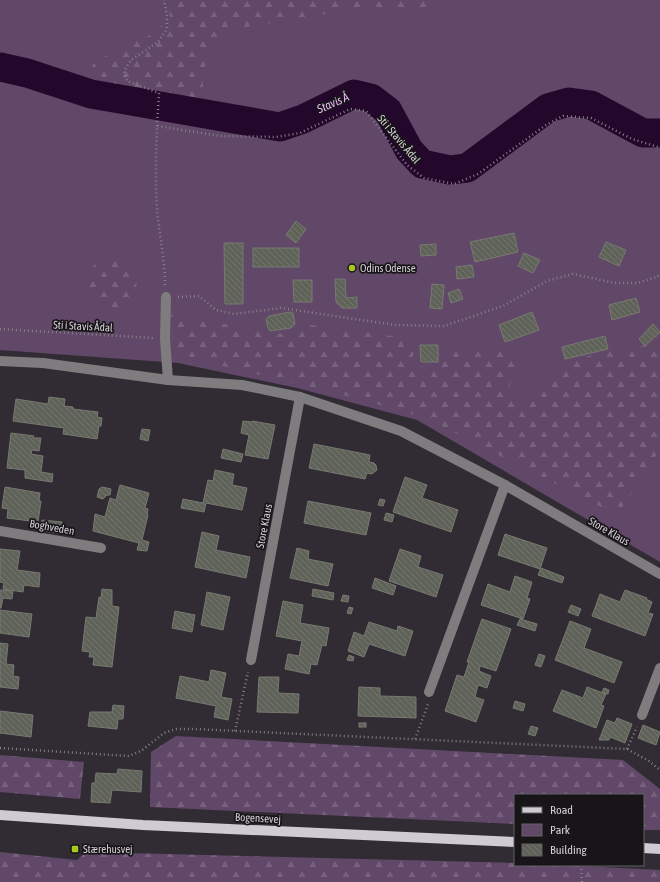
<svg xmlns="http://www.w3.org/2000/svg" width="660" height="882" viewBox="0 0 660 882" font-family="'Asap Condensed',sans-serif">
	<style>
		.green { fill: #614869 }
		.forest { fill: url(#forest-firs) }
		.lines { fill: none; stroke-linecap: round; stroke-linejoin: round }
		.river { stroke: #23082b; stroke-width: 29 }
		.building { fill: url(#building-back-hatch); stroke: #777a70 }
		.path { stroke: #858086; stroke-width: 2.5; stroke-dasharray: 1 3; stroke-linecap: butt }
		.minor { stroke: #7f7c80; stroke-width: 10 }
		.major { stroke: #d0cad2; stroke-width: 10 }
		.poi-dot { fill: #a6c820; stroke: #181519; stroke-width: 1.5 }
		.labels { text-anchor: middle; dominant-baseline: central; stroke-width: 3.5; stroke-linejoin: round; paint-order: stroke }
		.street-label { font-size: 11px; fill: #d4d0d5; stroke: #181519 }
		.poi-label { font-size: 11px; fill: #d4d0d5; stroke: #181519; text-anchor: start }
		.water-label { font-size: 12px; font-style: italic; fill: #eab9fa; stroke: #181519 }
	</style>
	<defs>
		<pattern id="forest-firs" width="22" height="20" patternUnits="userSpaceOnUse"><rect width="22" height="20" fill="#614869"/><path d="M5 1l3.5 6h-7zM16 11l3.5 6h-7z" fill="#77617e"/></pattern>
		<pattern id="building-back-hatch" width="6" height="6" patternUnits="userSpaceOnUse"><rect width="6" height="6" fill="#5f6258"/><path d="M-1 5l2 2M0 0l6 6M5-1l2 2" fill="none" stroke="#75776f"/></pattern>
	</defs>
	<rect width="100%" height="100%" fill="#312c33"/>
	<!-- green -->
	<path class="green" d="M0 0H660V562L417 420 297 388 178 363 0 350Z"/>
	<!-- forest -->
	<g class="forest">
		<path d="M168 0H447L417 10H367L331 13 241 28 212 49 203 72V89L200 98 179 103 129 96 92 89 86 77 94 63 118 49 153 34 170 17Z"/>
		<path d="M120 259 134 265 137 280 135 296 120 309H103C87 296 87 292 87 272L96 263Z"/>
		<path d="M171 313 273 334 288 333 297 323 421 340 409 364 440 370 451 347 519 354 506 397 535 401 558 366 609 349 645 346 660 333V449L617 515 426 418 355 398 174 354Z"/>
		<path d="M176 736 623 760 660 789V830H643V795H515V824L150 807 151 752Z"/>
		<path d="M0 755 84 762 80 799 0 792Z"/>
		<path d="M0 852 77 860 86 852 515 863V865H563L660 870V882H0Z"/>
	</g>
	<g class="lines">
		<!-- river -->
		<path class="river" d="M0 67 27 73 91 94 280 127 303 119 354 94 371 98 388 111 409 150 422 164 450 170 467 168 548 108 569 102 591 105 643 133H660"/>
	</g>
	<!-- building -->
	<g class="building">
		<path d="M296 221 306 229 296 243 286 235Z"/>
		<path d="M514 233 518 252 475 262 470 242Z"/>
		<path d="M606 242 626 250 619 266 599 257Z"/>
		<path d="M224 243H243V304H225Z"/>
		<path d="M436 244V255L421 256 420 245Z"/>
		<rect x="253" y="248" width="46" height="19"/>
		<path d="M524 253 540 260 533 273 518 266Z"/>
		<path d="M472 265 474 277 457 279 456 267Z"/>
		<path d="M335 279H345L346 298 357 297V308H342L336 302Z"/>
		<path d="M293 280H312V302H294Z"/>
		<path d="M432 284 444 285 442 309 430 308Z"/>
		<path d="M459 289 463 299 451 303 448 293Z"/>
		<path d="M636 298 640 312 612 320 609 305Z"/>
		<path d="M290 312 293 313 295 324 291 328 270 331 268 328 266 319 269 316Z"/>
		<path d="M532 312 539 330 505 342 499 325Z"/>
		<path d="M653 324 660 332 645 346 639 339Z"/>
		<path d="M605 336 608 349 565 359 562 347Z"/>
		<path d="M420 345H438V362H421Z"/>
		<path d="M49 397 65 399 64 406 73 407V409L98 412 97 417 102 418 101 426H99L97 439 63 434 64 428 13 421 16 399 48 404Z"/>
		<path d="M243 421 252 422V421L275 425 268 459 245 455 249 435 241 433Z"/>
		<path d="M142 429 150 430 148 441 140 439Z"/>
		<path d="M11 433 34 436 33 438H41L39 451 32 450 31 454 43 456 41 472 53 474 52 482 25 478V470L7 468Z"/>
		<path d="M314 444 370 455 369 462 374 463 376 465 377 470 372 474 367 473 365 479 309 468Z"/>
		<path d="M223 449 243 454 241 462 221 458Z"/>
		<path d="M215 470 234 474 232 485 247 488 242 510 206 503 204 512 181 508 183 499 203 503 208 480 213 481Z"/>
		<path d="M405 477 427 485 422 498 458 510 451 532 393 512Z"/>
		<path d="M120 485 149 493 145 508 148 509 147 515H148L142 540 149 542 147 551 137 550 139 543 93 531 95 514 105 517 110 498 116 500Z"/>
		<path d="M5 487 40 493 39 501H41L38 522 7 518 8 509 2 508Z"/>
		<path d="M102 487 111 489 110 495H107L103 499 97 497 99 489Z"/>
		<path d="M380 499 385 500 383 506 378 505Z"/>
		<path d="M308 501 371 513 366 535 304 523Z"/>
		<path d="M386 513 394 515 392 522 384 520Z"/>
		<path d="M42 520 62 522 61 533 41 531Z"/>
		<path d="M202 532 219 536 216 550 250 557 246 578 195 567Z"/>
		<path d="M505 534 547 548 540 569 498 555Z"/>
		<path d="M297 548 309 551 308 559 333 564 328 586 290 578Z"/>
		<path d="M0 549 20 551 17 570 40 573 39 587 24 585 23 592 3 589 4 583 0 582Z"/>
		<path d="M400 549 421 556 418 567 443 575 436 597 389 581Z"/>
		<path d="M541 568 564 577 562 583 538 575Z"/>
		<path d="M515 576 532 582 527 598 530 599 523 619 481 605 488 584 510 592Z"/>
		<path d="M375 578 396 586 393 595 372 588Z"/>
		<path d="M102 589 112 590V606L119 607 112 667 93 665 94 657H89L90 652 82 651 86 617 96 618 99 597 101 598Z"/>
		<path d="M313 589 334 593 333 600 312 596Z"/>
		<path d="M0 590 13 591 12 599 3 598 1 608H0Z"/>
		<path d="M625 590 647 598 646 599 652 602 648 613 653 614 645 636 592 616 600 594 620 602Z"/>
		<path d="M207 592 230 597 223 630 201 625Z"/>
		<path d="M343 595 349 596 348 602 341 601Z"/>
		<path d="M283 601 303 605 300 623 329 628 326 646 322 645 317 665 311 664 309 674 285 669 288 654 299 656 302 641 276 636Z"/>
		<path d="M571 605 581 609 578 616 568 612Z"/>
		<path d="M349 607 353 608 351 614 347 613Z"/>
		<path d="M0 610 32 614 29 637 0 633Z"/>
		<path d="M175 611 195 615 192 632 172 628Z"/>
		<path d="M482 619 511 629 496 671 480 666 479 671 491 676 487 688 478 685 475 697 484 700 476 722 445 711 457 675 464 677 469 662H467Z"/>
		<path d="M520 619 537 624 535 631 517 625Z"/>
		<path d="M570 621 591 629 584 648 622 662 614 683 555 660Z"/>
		<path d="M369 622 397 631 398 626 413 631 405 656 369 644 364 657 348 651 354 632 364 636Z"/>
		<path d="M0 643 8 644 6 664 14 665 13 676 19 677 18 689 0 687Z"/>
		<path d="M539 654 545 656 541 667 535 665Z"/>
		<path d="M349 655 354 657 353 661 347 660Z"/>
		<path d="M211 670 226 673 221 697 232 699 228 720 214 717 216 706 176 698 180 676 209 682Z"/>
		<path d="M259 677H279L278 693 299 694 298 713 257 712Z"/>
		<path d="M359 687 380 688V696L416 697V718L358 716Z"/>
		<path d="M587 687 606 694 601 705 604 706 596 728 553 711 562 690 583 698Z"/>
		<path d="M604 688 609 690 608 694 602 692Z"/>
		<path d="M515 701 525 704 523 711 513 708Z"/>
		<path d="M113 705 124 706 123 719H118L117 729 88 726 90 712H112Z"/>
		<path d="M0 711 33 715 31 737 0 733Z"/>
		<path d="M617 718 632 724 625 743 610 737 609 740H599L607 720 615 723Z"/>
		<rect x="359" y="723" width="7" height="4"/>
		<path d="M643 725 660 732 656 745 638 738Z"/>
		<path d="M531 726 538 728 535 736 528 734Z"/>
		<path d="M118 769 142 771 141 792 112 790 110 803 91 802 92 783H95L96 773 117 774Z"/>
	</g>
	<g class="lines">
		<!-- path -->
		<g class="path">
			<path d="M157 126 159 93 127 81 124 71 131 60 158 42 167 29V16L164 0"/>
			<path d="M165 285C165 259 159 234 157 209 155 181 156 154 157 126L220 136 276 137 300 133 350 109 366 111 407 165 424 178 454 184 478 174 546 125 563 116 591 118 632 139 658 147 660 146"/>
			<path d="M178 297 199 296 216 310 234 314 281 308 395 325 444 326 503 306 547 281 573 274 615 283H637L657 277 660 274"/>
			<path d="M0 329 153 338"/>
			<path d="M235 731 248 672"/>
			<path d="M415 739 428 704"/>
			<path d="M0 748 129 756 141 751 164 733 176 729H194L627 749 649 761 660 770"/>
			<path d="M627 749 637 727"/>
			<path d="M581 865 582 882"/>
		</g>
		<!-- minor -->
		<g class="minor">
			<path d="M166 297 165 339 168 380"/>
			<path d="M0 361 43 363 168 380 242 385 300 397 401 431 505 485 660 574"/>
			<path d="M0 531 101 548"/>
			<path d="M251 660 300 397"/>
			<path d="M429 692 505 485"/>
			<path d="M642 715 660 668"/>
		</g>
		<!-- major -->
		<g class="major">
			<path d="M0 815 143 825 515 842"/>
			<path d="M643 848 660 849"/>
		</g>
	</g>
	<!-- markers -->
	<g class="poi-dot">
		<circle cx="352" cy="268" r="4"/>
		<rect x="71" y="845" width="8" height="8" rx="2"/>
	</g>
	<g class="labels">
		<!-- street labels -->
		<g class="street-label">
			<text transform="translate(399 139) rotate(50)">Sti i Stavis Ådal</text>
			<text transform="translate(83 326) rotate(3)">Sti i Stavis Ådal</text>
			<text transform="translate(264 526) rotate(-79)">Store Klaus</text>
			<text transform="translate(52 527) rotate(10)">Boghveden</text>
			<text transform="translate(609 531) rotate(30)">Store Klaus</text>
			<text transform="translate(258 818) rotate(3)">Bogensevej</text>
		</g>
		<!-- poi labels -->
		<g class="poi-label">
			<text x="360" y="268">Odins Odense</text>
			<text x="83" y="849">Stærehusvej</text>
		</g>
		<!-- water labels -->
		<g class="water-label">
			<text transform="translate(333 103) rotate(-24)">Stavis Å</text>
		</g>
	</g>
	<!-- legend -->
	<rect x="514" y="794" width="130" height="72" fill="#181519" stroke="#636064"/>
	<rect x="522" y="807" width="20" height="6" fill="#d0cad2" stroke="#636064"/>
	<text x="550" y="814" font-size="12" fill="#d4d0d5">Road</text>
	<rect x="522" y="824" width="20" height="12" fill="#614869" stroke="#636064"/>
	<text x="550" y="834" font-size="12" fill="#d4d0d5">Park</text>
	<rect x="522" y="844" width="20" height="12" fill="url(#building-back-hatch)" stroke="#636064"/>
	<text x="550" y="854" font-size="12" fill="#d4d0d5">Building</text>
</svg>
